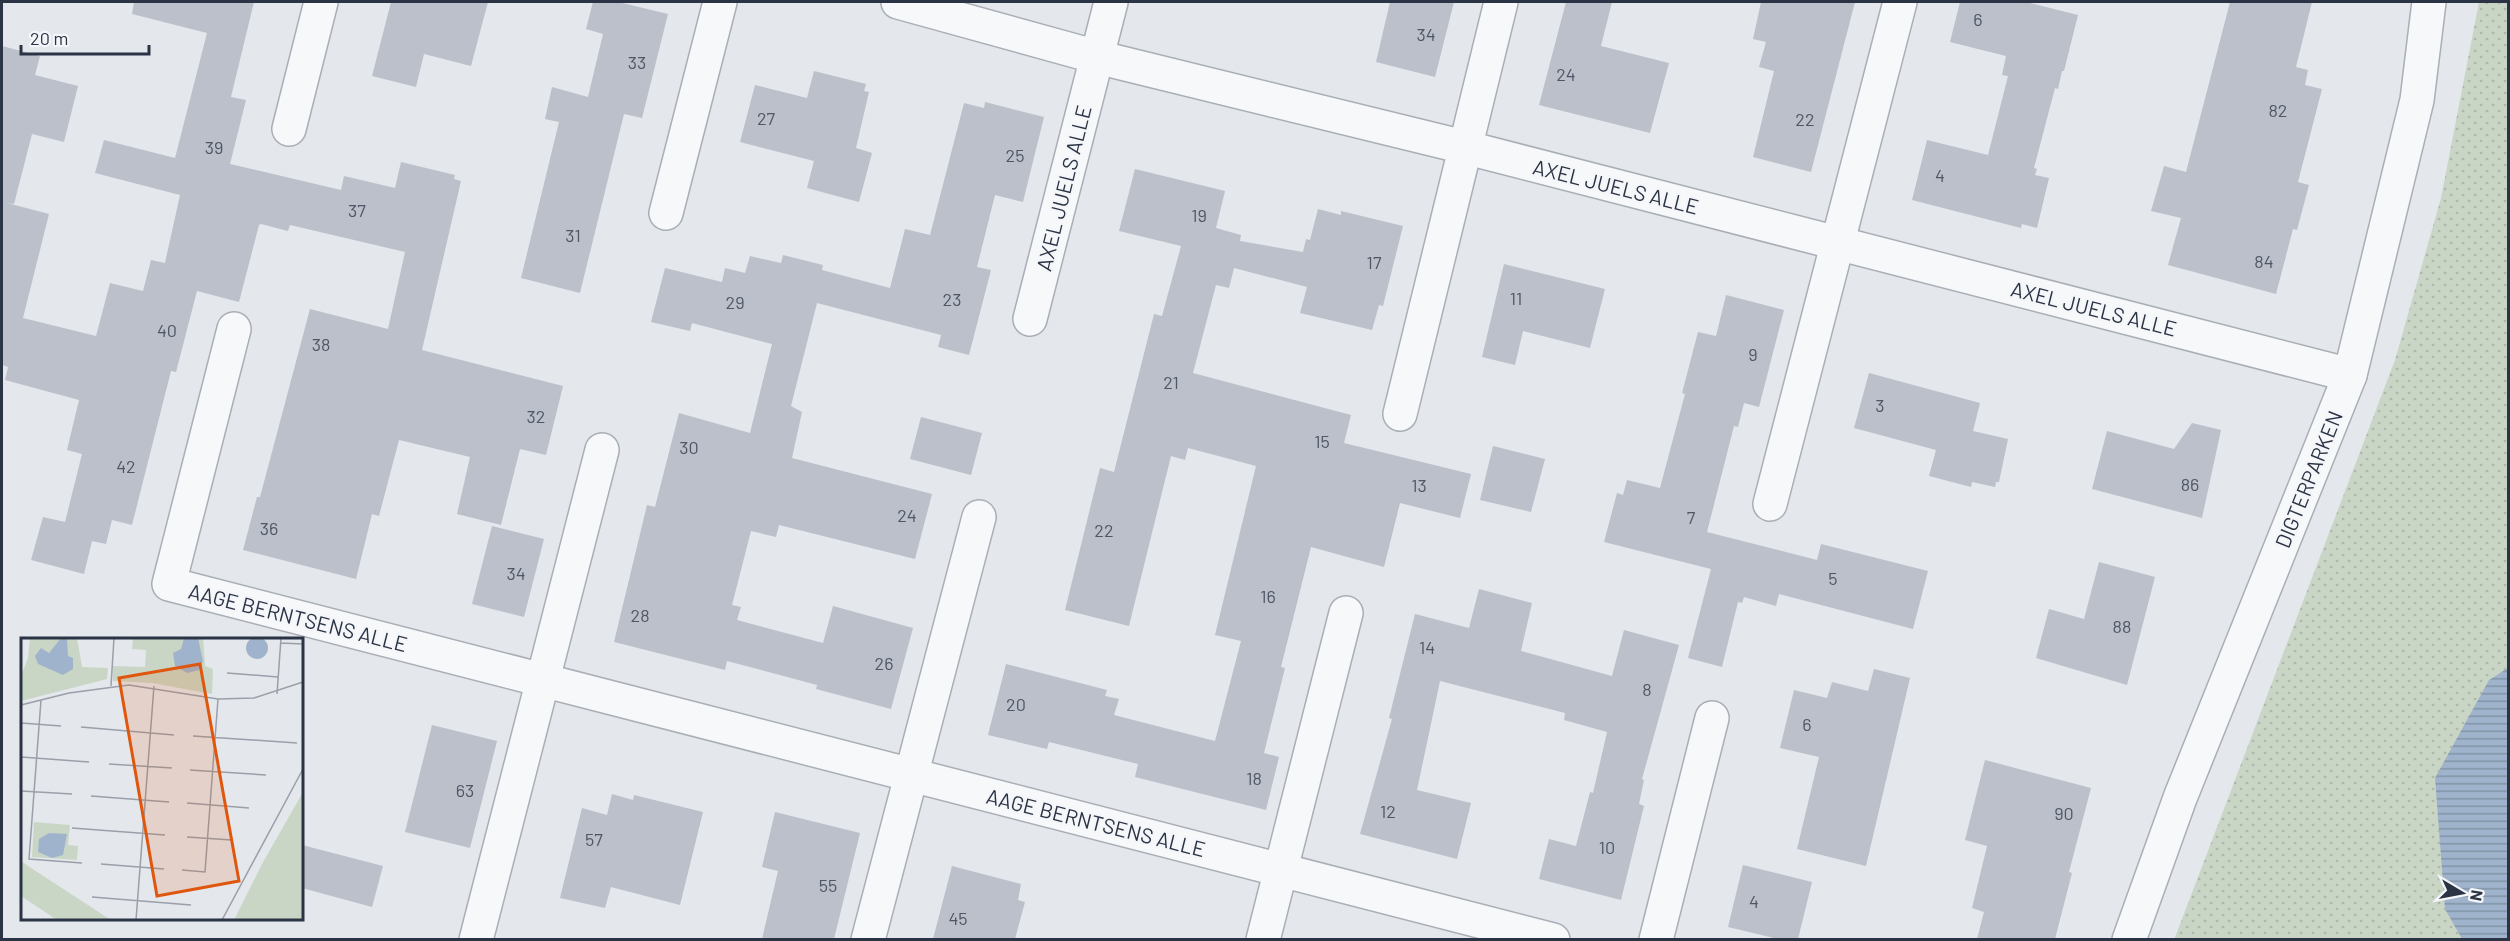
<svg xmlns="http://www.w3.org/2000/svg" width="2510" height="941" viewBox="0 0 2510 941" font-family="Barlow,sans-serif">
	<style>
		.park { fill: url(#park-dots) }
		.water { fill: url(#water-rules) }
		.building { fill: #bbc0ca }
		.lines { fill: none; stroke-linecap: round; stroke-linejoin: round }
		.minor-casing { stroke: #a9aeb7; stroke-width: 36 }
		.minor { stroke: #f7f8fa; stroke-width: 33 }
		.labels { text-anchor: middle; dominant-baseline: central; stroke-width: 4.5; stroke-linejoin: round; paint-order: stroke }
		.number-label { font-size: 18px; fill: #4f5766 }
		.street-label { font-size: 21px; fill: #2b3445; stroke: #f4f6f9 }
		.inset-road { fill: none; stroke: #9a9fa9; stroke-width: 1.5 }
		.view { fill: #df570f; fill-opacity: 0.15; stroke: #df570f; stroke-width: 3 }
		.inset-edge { fill: none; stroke: #2b3445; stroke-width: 3 }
	</style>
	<defs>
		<pattern id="park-dots" width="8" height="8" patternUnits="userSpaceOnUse" patternTransform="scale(1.5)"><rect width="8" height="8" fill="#c9d6c5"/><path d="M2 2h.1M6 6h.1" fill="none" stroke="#adb8ab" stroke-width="1.8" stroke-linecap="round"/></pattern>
		<pattern id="water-rules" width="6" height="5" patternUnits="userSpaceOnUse" patternTransform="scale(1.5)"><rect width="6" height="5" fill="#9fb4cc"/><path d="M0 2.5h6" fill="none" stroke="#8293a7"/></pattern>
	</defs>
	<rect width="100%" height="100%" fill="#e4e7ec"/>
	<!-- park -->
	<path class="park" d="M2479 2H2508V939L2174 940 2395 360 2441 198Z"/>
	<!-- water -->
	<path class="water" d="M2508 668V939H2462L2445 909 2435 778 2489 680Z"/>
	<!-- building -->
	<g class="building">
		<path d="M134 2H254L231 97 246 100 230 164 341 190 344 176 395 188 401 162 455 175 454 179 461 181 422 350 563 386 546 455 520 449 501 525 457 514 470 457 399 440 379 516 372 514 356 579 243 550 257 497H260L310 309 388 329 405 252 290 225 288 231 261 224 259 225 239 302 197 291 176 372 171 371 132 525 112 520 106 544 92 541 84 574 31 560 43 517 65 522 82 454 67 450 79 400 5 380 8 367 2 365V46L40 56 35 75 78 86 64 142 32 134 14 204 7 203 49 214 23 318 96 336 110 283 143 291 151 260 165 263 180 195 95 173 104 140 175 158 207 33 132 14Z"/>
		<path d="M391 2H488L471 66 424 54 416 87 372 76Z"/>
		<path d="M593 2H618L668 14 642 118 624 114 580 293 521 278 559 122 545 119 552 87 588 97 603 34 586 29Z"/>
		<path d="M1390 2H1454L1435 77 1376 62Z"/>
		<path d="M1566 2H1612L1601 46 1669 63 1650 133 1539 105Z"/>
		<path d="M1761 2H1855L1811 172 1753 157 1774 71 1759 67 1766 42 1753 39Z"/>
		<path d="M1960 2H2026L2078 15 2064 71H2062L2058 89 2055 88 2034 168 2037 169 2035 175 2049 178 2037 228 2022 224 2021 228 1912 200 1927 140 1988 155 2008 76 2002 75 2006 56 1950 42Z"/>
		<path d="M2230 2H2312L2296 67 2308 70 2305 85 2322 89 2298 182 2309 185 2297 230 2293 229 2276 294 2168 265 2181 218 2151 211 2164 166 2186 172Z"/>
		<path d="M814 71 866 84 864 91 869 92 856 148 872 153 859 202 807 188 814 161 740 142 755 85 807 98Z"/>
		<path d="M985 102 1044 117 1023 202 995 195 977 267 991 270 969 355 938 347 941 335 817 303 791 406 802 412 792 458 932 494 915 559 779 525 776 537 751 531 732 605 741 607 737 620 823 643 833 606 913 628 891 709 816 689 817 685 727 661 725 670 614 642 647 505 655 507 679 413 750 433 772 344 692 323 690 331 651 322 665 268 722 282 725 268 745 273 750 256 781 263 783 255 823 265 822 270 890 288 905 229 930 235 964 103 984 108Z"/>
		<path d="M1135 169 1225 191 1216 228 1241 235 1240 241 1303 252 1306 239 1310 240 1318 209 1341 215V211L1403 226 1383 306 1379 305 1372 330 1300 313 1307 287 1234 268 1229 288 1216 285 1193 373 1351 415 1344 443 1471 474 1460 518 1400 503 1384 567 1311 547 1281 667 1285 668 1264 753 1279 757 1266 810 1135 777 1138 764 1049 742 1047 749 988 735 1006 664 1107 690 1105 696 1119 699 1114 715 1215 741 1241 641 1215 635 1256 466 1188 448 1185 460 1171 456 1129 626 1065 610 1100 468 1114 472 1154 314 1162 316 1181 246 1119 231Z"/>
		<path d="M1504 264 1605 289 1590 348 1523 331 1515 365 1482 357Z"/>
		<path d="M1726 295 1784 310 1759 407 1744 403 1738 427 1734 426 1707 532 1817 560 1821 544 1928 571 1913 629 1779 594 1776 606 1744 597 1742 603 1738 602 1722 667 1688 658 1711 569 1604 542 1617 493 1623 495 1627 480 1660 488 1685 394 1682 393 1698 332 1716 336Z"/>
		<path d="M1869 373 1980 403 1973 431 2008 439 1999 482H1996L1995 487 1972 482 1971 487 1929 476 1936 450 1854 428Z"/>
		<path d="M921 417 982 433 971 475 910 459Z"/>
		<path d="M2192 423 2221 430 2202 518 2092 489 2107 431 2174 449Z"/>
		<path d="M1493 446 1545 459 1531 512 1480 500Z"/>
		<path d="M492 526 544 539 524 617 472 604Z"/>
		<path d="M2099 562 2155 577 2127 685 2036 658 2049 609 2084 619Z"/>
		<path d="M1479 589 1532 603 1521 651 1612 676 1624 630 1679 645 1642 779 1644 780 1639 804 1644 806 1621 900 1539 879 1549 839 1576 846 1590 792 1593 793 1607 732 1564 720 1565 713 1440 681 1417 790 1471 803 1457 859 1360 834 1392 719 1389 718 1415 614 1469 628Z"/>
		<path d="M1874 669 1910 678 1866 866 1797 849 1819 757 1780 748 1794 690 1827 698 1832 682 1868 691Z"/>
		<path d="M432 725 497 741 470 848 405 832Z"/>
		<path d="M1985 760 2091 788 2069 872 2072 873 2055 939H1977L1984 912 1972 908 1987 846 1965 840Z"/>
		<path d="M612 794 633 800 634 795 703 812 680 905 611 887 605 908 560 898 582 808 607 815Z"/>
		<path d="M775 812 860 833 834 939H762L778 871 762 867Z"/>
		<path d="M302 845 383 866 372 907 302 888Z"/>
		<path d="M1743 865 1812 882 1798 939H1778L1728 927Z"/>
		<path d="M952 866 1021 884 1018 900 1025 902 1015 939H933Z"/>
	</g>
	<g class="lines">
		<!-- minor casing -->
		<g class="minor-casing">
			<g id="minor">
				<path d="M898 2 1097 57 1464 147 2350 375"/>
				<path d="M289 129 321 2"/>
				<path d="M666 213 720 2"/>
				<path d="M1030 319 1111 2"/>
				<path d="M234 329 169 584 1553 940"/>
				<path d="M1400 414 1501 2"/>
				<path d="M1770 504 1900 2"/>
				<path d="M476 940 602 450"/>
				<path d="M868 940 979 517"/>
				<path d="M1263 940 1346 613"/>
				<path d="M1656 940 1712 718"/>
				<path d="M2129 940 2180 798 2350 375 2417 100 2429 2"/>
			</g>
		</g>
		<!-- minor -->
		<use href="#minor" class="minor"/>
	</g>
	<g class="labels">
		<!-- number labels -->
		<g class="number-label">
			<text x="1978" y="19">6</text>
			<text x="1426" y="34">34</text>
			<text x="637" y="62">33</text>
			<text x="1566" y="74">24</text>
			<text x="2278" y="110">82</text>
			<text x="766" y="118">27</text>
			<text x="1805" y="119">22</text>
			<text x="214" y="147">39</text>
			<text x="1015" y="155">25</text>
			<text x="1940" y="175">4</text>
			<text x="357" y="210">37</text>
			<text x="1199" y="215">19</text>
			<text x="573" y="235">31</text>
			<text x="2264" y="261">84</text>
			<text x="1374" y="262">17</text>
			<text x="1516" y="298">11</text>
			<text x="952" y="299">23</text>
			<text x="735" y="302">29</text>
			<text x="167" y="330">40</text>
			<text x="321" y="344">38</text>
			<text x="1753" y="354">9</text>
			<text x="1171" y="382">21</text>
			<text x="1880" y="405">3</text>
			<text x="536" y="416">32</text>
			<text x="1322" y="441">15</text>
			<text x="689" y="447">30</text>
			<text x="126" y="466">42</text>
			<text x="2190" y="484">86</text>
			<text x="1419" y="485">13</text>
			<text x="907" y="515">24</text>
			<text x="1691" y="517">7</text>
			<text x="269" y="528">36</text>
			<text x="1104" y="530">22</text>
			<text x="516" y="573">34</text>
			<text x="1833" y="578">5</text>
			<text x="1268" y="596">16</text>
			<text x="640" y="615">28</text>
			<text x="2122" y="626">88</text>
			<text x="1427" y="647">14</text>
			<text x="884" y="663">26</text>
			<text x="1647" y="689">8</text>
			<text x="1016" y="704">20</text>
			<text x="1807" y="724">6</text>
			<text x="1254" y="778">18</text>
			<text x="465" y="790">63</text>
			<text x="1388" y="811">12</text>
			<text x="2064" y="813">90</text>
			<text x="594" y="839">57</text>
			<text x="1607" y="847">10</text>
			<text x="828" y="885">55</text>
			<text x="1754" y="901">4</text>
			<text x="958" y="918">45</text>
		</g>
		<!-- street labels -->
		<g class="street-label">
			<text transform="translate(1616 186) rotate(14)">AXEL JUELS ALLE</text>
			<text transform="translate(1063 188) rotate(-76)">AXEL JUELS ALLE</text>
			<text transform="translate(2094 308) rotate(14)">AXEL JUELS ALLE</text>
			<text transform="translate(2308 479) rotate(-68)">DIGTERPARKEN</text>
			<text transform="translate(298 617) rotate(14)">AAGE BERNTSENS ALLE</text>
			<text transform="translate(1096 822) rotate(14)">AAGE BERNTSENS ALLE</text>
		</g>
	</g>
	<!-- overview -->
	<g transform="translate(21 638)">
		<rect width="282" height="282" fill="#e4e7ec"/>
		<path d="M282 154V282H213L241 226Z" fill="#c9d6c5"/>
		<path d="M9 0H56L61 29 87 30 86 41 0 63V38L7 20ZM112 0H182L184 28 192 31 191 56 131 45 92 43V28L124 29 125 12 111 11ZM13 184 49 187 47 207 57 208 56 222 11 219ZM0 223 10 230 90 282H36L0 258Z" fill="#c9d6c5"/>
		<path d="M225 10a11 11 0 1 1 22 0a11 11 0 1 1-22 0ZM40 0H46L47 18 52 20V31L42 37 17 26 14 18 20 10 28 15ZM163 0H177L182 23 178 32 166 35 154 28 152 15 160 11ZM28 195 46 196 42 217 31 220 17 214 18 201Z" fill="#9fb4cc"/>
		<path class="inset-road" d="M260 5 282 6M206 35 257 39M90 48 93 0M256 56 260 0M20 62 8 221 61 225M0 67 48 55 108 47 197 61 233 60 282 44M0 85 40 88M60 89 153 97M172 98 276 105M0 119 68 124M88 126 151 130M169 132 245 137M0 153 51 156M70 158 148 164M166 165 228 170M51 190 144 197M166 199 211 202M80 226 143 231M161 232 184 234 197 61M71 259 170 267M115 282 133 48M201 282 282 131"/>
		<path class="view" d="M179 26 218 243 136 258 98 40Z"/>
		<rect width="282" height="282" class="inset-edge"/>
	</g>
	<!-- border -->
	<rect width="2510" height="941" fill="none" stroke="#2b3445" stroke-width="6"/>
	<!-- north arrow -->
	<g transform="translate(2462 893) rotate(100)" stroke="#f4f6f9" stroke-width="4.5" paint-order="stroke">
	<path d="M0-4.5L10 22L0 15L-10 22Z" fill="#2b3445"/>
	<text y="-9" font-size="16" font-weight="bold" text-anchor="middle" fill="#2b3445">N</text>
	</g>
	<!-- scale -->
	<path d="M21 45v9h128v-9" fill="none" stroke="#2b3445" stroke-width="3"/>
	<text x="30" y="45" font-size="18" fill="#2b3445" stroke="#f4f6f9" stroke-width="4.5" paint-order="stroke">20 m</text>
</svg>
